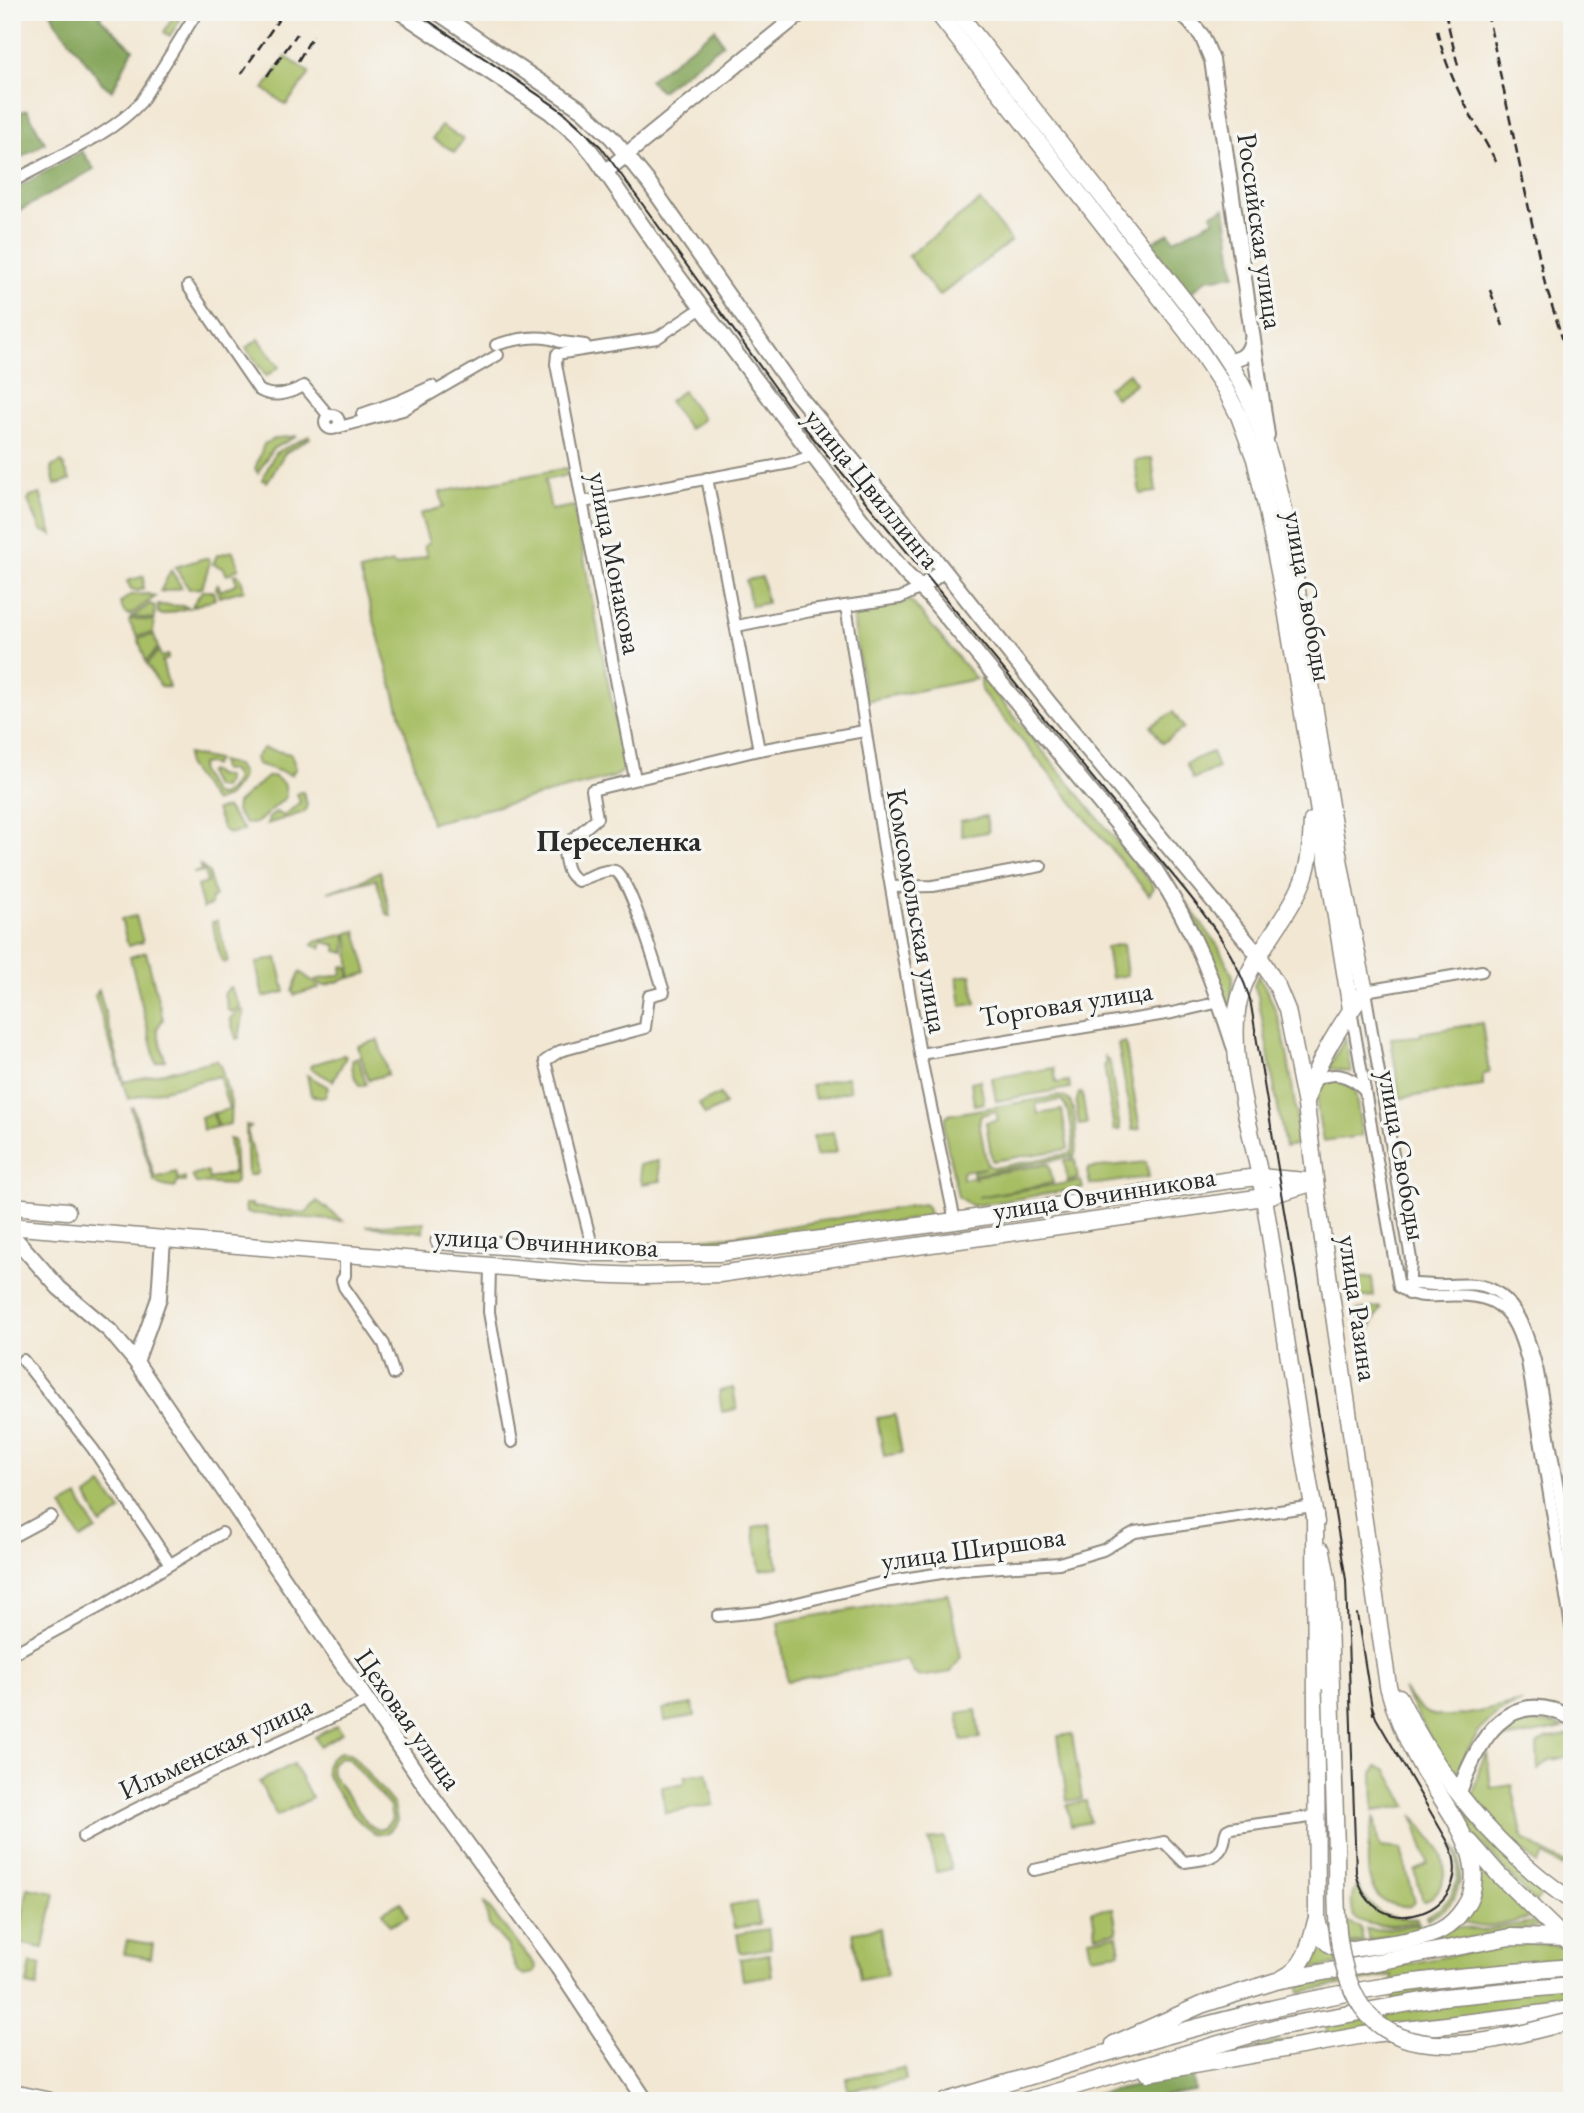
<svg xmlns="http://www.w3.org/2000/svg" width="1584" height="2113" viewBox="0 0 1584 2113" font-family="'EB Garamond',serif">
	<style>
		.green { fill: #a7be64; stroke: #697448; stroke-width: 2; fill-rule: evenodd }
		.forest { fill: #85a55a; stroke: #586842; stroke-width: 2 }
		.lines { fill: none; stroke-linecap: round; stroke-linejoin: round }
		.street-casing { stroke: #8e897f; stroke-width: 14 }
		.secondary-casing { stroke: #8e897f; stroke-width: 18 }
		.primary-casing { stroke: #8e897f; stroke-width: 19 }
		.street { stroke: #fff; stroke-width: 10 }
		.secondary { stroke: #fff; stroke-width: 14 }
		.primary { stroke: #fff; stroke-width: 16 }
		.tram { stroke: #2b2b2b; stroke-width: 2 }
		.rail { stroke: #2b2b2b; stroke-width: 2.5; stroke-dasharray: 10 5; stroke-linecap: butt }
		.primary-bridge-casing { stroke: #8e897f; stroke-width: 19; stroke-linecap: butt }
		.primary-bridge { stroke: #fff; stroke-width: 16 }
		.labels { text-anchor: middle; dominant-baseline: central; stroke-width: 7; stroke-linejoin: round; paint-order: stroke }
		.street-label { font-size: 28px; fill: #2b2b2b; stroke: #f6f6f2 }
		.neighbourhood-label { font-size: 30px; font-weight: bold; fill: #2b2b2b; stroke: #f6f6f2 }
	</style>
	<rect width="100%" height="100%" fill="#f6f6f2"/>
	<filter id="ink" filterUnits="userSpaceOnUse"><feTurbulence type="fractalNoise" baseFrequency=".0143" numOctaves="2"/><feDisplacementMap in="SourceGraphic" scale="14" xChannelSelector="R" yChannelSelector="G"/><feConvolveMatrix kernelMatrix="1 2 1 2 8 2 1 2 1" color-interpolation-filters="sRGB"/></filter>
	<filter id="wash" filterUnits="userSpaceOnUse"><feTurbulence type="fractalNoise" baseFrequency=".00686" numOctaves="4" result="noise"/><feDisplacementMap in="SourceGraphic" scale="28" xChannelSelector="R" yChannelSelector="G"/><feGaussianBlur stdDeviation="1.57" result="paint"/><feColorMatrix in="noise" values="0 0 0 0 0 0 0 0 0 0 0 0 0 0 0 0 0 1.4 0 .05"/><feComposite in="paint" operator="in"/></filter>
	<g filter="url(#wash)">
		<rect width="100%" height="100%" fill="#f2e7d3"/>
		<!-- green -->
		<g class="green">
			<path d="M176 12H185L170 36 164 32Z"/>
			<path d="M286 57 310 73 286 105 264 89Z"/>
			<path d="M441 126 463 139 455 152 433 139Z"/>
			<path d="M980 201 1011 241 939 296 908 256Z"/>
			<path d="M259 339 279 367 266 376 246 348Z"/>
			<path d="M1129 373 1136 383 1116 398 1108 388Z"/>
			<path d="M683 391 703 419 689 429 669 401Z"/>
			<path d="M297 436 272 449 258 473 255 469 264 444 277 438Z"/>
			<path d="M309 436 310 438 285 453 267 482 262 480 275 453Z"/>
			<path d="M1152 458 1156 492 1140 494 1135 461Z"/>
			<path d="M62 462 70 480 55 485 51 467Z"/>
			<path d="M567 468 568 475 545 480 551 510 574 506 625 770 614 777 431 823 360 571 393 563 395 566 427 556 424 546 429 543 420 514 443 507 440 492Z"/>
			<path d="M40 494 41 496 52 535 41 530 28 501 30 497Z"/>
			<path d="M233 551 239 568 227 575 223 568 213 564 217 555Z"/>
			<path d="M205 558H208L210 562 202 588 189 589 175 567Z"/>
			<path d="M171 570 182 588 160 592Z"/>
			<path d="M237 574 241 577 244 590 219 597 216 587 218 584 221 591 237 583 234 575Z"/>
			<path d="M144 576 143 589 138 591 131 589 127 581Z"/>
			<path d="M762 577 767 603 751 606 746 580Z"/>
			<path d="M202 591H213L215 599 191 607Z"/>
			<path d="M148 594 155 597 130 615 124 612 120 603 130 595Z"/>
			<path d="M911 601 976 679 865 701 852 610Z"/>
			<path d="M150 604 155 606 154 619 132 617Z"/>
			<path d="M158 605 185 606 188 608 162 615 158 613Z"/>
			<path d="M130 619 154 621 153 633 137 636 129 622Z"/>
			<path d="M154 635 158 648 146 662 138 638Z"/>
			<path d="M159 650 161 657 168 655V659L162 661 169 687 160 686 147 664Z"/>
			<path d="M981 676 1150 881 1154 888 1149 895 981 691Z"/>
			<path d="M1173 712 1184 728 1162 743 1151 726Z"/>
			<path d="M263 748 291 754 296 768 291 775 257 764 255 758Z"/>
			<path d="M1212 752 1218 768 1193 779 1186 763Z"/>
			<path d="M187 754 217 760 213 766 208 763 201 764 200 772 214 795 221 796 229 789 232 791 227 797 214 802 187 765Z"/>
			<path d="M220 761 237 765 242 774 241 779 233 790 230 788 235 781V775L230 770H222Z"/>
			<path d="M210 771 216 775 226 777 227 782 223 788 214 787 207 773Z"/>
			<path d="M274 776 285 785 286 797 258 822 253 824 245 823 236 812 237 803 267 777Z"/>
			<path d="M300 792H303L307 804 305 812 267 824 269 818 276 812 284 816 300 802 297 794Z"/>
			<path d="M226 808 244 830 229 834 223 829 216 810Z"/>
			<path d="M986 816 989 832 962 836 960 821Z"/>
			<path d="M200 865 208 872 215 897 211 898V905L203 908 197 886 207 883 204 871 193 873 201 871Z"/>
			<path d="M380 871 391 916 386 913 376 879 328 892 363 880Z"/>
			<path d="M1185 901 1218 946 1233 976 1230 1013C1219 973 1204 937 1185 901Z"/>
			<path d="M136 916 143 942 128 946 121 919Z"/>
			<path d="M217 921 228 961 224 963 220 956 212 922Z"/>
			<path d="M356 931 368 973 351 978 348 933Z"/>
			<path d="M346 934V953L336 951V945L323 942 321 948 312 945 314 942Z"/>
			<path d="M1123 944 1127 975 1111 978 1106 947Z"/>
			<path d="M146 952 163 1019 157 1029 165 1060 156 1063 130 957Z"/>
			<path d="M277 958 285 992 263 997 256 963Z"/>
			<path d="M345 966 348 967 349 978 324 986 315 980 343 974 342 967Z"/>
			<path d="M300 972 319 986V988L294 995 292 991Z"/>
			<path d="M971 975 976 1004 961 1006 957 977Z"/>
			<path d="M1258 976C1289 1020 1292 1091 1300 1144L1285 1147 1258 996 1254 985Z"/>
			<path d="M230 987 241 1007 232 1012 228 1010 224 994Z"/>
			<path d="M99 990 124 1082 216 1060 220 1064 231 1102 230 1124 218 1127 214 1113 229 1109 219 1076 128 1099 95 996Z"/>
			<path d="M240 1010 244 1011 239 1038 236 1039 230 1018Z"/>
			<path d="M1482 1023 1489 1073 1483 1074V1086L1400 1098 1391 1038 1420 1036 1421 1033Z"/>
			<path d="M1345 1038 1351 1072 1329 1068Z"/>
			<path d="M378 1040 388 1074 368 1080 358 1046Z"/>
			<path d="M1125 1042 1140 1129 1133 1130 1118 1044Z"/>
			<path d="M344 1055 346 1057 333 1081 310 1068 311 1065Z"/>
			<path d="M358 1057 366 1084 360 1086C355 1081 350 1066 353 1059Z"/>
			<path d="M1105 1057 1110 1063 1120 1130H1114L1104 1065H1106Z"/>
			<path d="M1054 1068 1056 1083 1069 1081 1070 1088 996 1101 992 1078Z"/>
			<path d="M307 1075 328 1087 325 1097 320 1098 311 1095Z"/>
			<path d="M847 1077 850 1091 815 1099 811 1085Z"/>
			<path d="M1328 1079 1343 1081 1355 1091 1362 1136 1323 1141C1320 1121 1309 1092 1328 1079Z"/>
			<path d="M980 1080 984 1103 974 1105 971 1082Z"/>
			<path d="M1079 1093H1082L1087 1124 1079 1125 1076 1104Z"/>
			<path d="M720 1094 725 1105 705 1115 699 1104Z"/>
			<path d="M1058 1096C1063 1097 1065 1096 1069 1100 1075 1108 1079 1148 1074 1156L973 1175V1171L985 1168 962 1171 963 1179 975 1177 976 1180 975 1176 1049 1164 1053 1183 978 1197 1081 1181 1083 1188 972 1206 958 1197 944 1130 945 1118 948 1115ZM1061 1100C1070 1107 1076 1143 1071 1153L994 1168 987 1165 979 1122 981 1115 996 1111 998 1120 986 1122 992 1161 1068 1149 1062 1110 1038 1114 1036 1104Z"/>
			<path d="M133 1107 155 1178 176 1172 178 1179 185 1178V1182H178L175 1188 162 1186 154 1181 131 1108Z"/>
			<path d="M213 1113 216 1127 203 1130 201 1117Z"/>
			<path d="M246 1125 251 1127 247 1130 258 1172 255 1175H248Z"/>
			<path d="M833 1132 837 1152 816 1156 813 1136Z"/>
			<path d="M229 1139 234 1140 236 1182 232 1185 196 1183 192 1176 207 1171 209 1179 233 1173Z"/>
			<path d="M1075 1159 1078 1179 1068 1181 1064 1161Z"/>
			<path d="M658 1161 661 1181 642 1184 639 1165Z"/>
			<path d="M1146 1162 1149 1177 1090 1185 1087 1171 1090 1168Z"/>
			<path d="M317 1201 343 1221 246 1213 245 1204H252V1207L306 1213Z"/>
			<path d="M923 1204 927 1206 929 1217 745 1243 687 1246 682 1241 730 1236Z"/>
			<path d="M424 1222 423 1232 366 1226Z"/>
			<path d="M1372 1277 1374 1296 1355 1298 1353 1279Z"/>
			<path d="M1380 1307 1381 1308 1362 1342 1358 1310Z"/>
			<path d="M733 1388 737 1409 722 1412 719 1391Z"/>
			<path d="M895 1415 902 1453 884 1456 877 1418Z"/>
			<path d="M102 1485 121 1511 101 1525 87 1496Z"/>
			<path d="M78 1497 96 1530 81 1539 62 1506Z"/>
			<path d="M770 1524 778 1567 760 1570 753 1527Z"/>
			<path d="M948 1594 961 1657 951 1672 919 1677 914 1673 907 1660 787 1681 778 1622Z"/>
			<path d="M1403 1689C1410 1697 1417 1708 1427 1713 1450 1723 1496 1707 1521 1702 1480 1718 1475 1738 1455 1775L1438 1752Z"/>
			<path d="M693 1704 695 1716 665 1721 663 1709Z"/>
			<path d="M976 1710 980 1738 962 1740 958 1713Z"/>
			<path d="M1529 1722 1555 1724 1564 1728 1494 1741C1503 1727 1512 1724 1529 1722Z"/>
			<path d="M337 1725 342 1733 320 1746 315 1737Z"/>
			<path d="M1072 1734 1082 1799 1067 1801 1058 1736Z"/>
			<path d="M1568 1735 1572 1736V1757L1550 1760 1538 1770 1537 1745 1545 1739Z"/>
			<path d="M1419 1751 1492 1846 1556 1901 1543 1893 1535 1903 1471 1832Z"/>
			<path d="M341 1752 349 1754 355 1758 394 1805 397 1820C377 1863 340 1794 328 1778 323 1766 328 1756 341 1752ZM340 1757 348 1758 352 1762 390 1807 392 1819 385 1827 377 1829 369 1825 332 1775 331 1764Z"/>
			<path d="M1487 1752 1491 1788 1512 1785 1523 1839 1565 1864 1563 1867 1544 1855 1537 1864 1503 1833 1473 1795 1480 1766Z"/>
			<path d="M293 1764 312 1798 277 1816 259 1782Z"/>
			<path d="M1377 1766 1387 1771 1407 1806 1374 1811 1373 1773Z"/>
			<path d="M707 1772 714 1805 665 1813 662 1787 685 1783V1776Z"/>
			<path d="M1086 1801 1090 1822 1071 1826 1067 1805Z"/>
			<path d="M1413 1815C1428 1837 1452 1853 1442 1883 1438 1892 1432 1899 1423 1902L1415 1871 1428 1863Z"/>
			<path d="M1374 1816 1378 1841 1381 1847 1401 1849 1415 1902 1411 1906C1356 1910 1366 1850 1374 1816Z"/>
			<path d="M944 1837 951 1869 936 1872 929 1840Z"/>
			<path d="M1455 1845C1467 1875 1460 1907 1427 1919L1426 1916C1456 1903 1464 1875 1453 1846Z"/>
			<path d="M1480 1863 1534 1917C1512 1921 1483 1934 1463 1921 1479 1899 1480 1889 1480 1863Z"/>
			<path d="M1357 1885C1373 1913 1385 1921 1417 1918L1418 1922C1395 1924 1374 1931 1354 1917 1351 1904 1350 1896 1357 1885Z"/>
			<path d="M28 1888 55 1893 44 1948 17 1943Z"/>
			<path d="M401 1902 408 1917 390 1926 383 1912Z"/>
			<path d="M484 1902 536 1966 534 1973 524 1975 517 1971 507 1945 489 1925Z"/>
			<path d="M756 1902 760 1924 734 1928 730 1906Z"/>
			<path d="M1113 1908 1117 1932 1096 1935 1092 1911Z"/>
			<path d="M1346 1921 1360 1927 1363 1941 1349 1944Z"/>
			<path d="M1538 1921 1543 1925 1306 1970 1317 1944 1325 1950 1458 1926 1481 1931Z"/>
			<path d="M1420 1924 1418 1931 1369 1940 1366 1929 1376 1930Z"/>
			<path d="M880 1928 887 1975 860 1980 853 1932Z"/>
			<path d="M768 1929 771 1948 740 1953 737 1934Z"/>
			<path d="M1117 1935 1120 1952 1091 1956 1088 1939Z"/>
			<path d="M127 1940 153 1944 151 1958 124 1954Z"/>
			<path d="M1504 1945C1524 1945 1556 1939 1572 1953V2000L1565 2003 1193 2059 1250 2043 1251 2047 1327 2033 1326 2026 1394 2014 1392 1975 1300 1992 1299 1985Z"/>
			<path d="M769 1954 772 1976 743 1980 740 1959Z"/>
			<path d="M31 1963 41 1965 37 1987 27 1985Z"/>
			<path d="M904 2068 906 2080 848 2090 846 2078Z"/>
		</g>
		<!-- forest -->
		<g class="forest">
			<path d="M51 12H102L100 18 133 49 112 91 102 83 55 21Z"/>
			<path d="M715 29 723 44 661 91 649 80Z"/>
			<path d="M27 110 45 143 12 163V114Z"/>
			<path d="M82 151 94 169 12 215V191Z"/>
			<path d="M1225 208 1235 275 1207 279 1188 295 1150 243 1169 233 1174 240 1214 220 1211 214Z"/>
			<path d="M1193 2075 1195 2091 1132 2101H1072L1096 2094Z"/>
		</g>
	</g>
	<g filter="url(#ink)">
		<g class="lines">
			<!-- street casing -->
			<g class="street-casing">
				<g id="street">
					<path d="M12 182C54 157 108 138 141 102L197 12"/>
					<path d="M188 286 259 390C274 399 290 393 304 386L329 416"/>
					<path d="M562 342 585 345"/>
					<path d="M496 345C515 339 541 333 560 342"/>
					<path d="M563 353 657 338 703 307"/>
					<path d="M557 354 556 364 635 779"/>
					<path d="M362 414 399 401 432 386"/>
					<circle cx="332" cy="422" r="7"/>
					<path d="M336 428 403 410 498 355"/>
					<path d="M707 478 759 750"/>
					<path d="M583 502 790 463 814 455"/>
					<path d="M846 606 884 848 920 1054 955 1221"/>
					<path d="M737 626 811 611 900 598 921 588"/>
					<path d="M891 887 933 886 1041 866"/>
					<path d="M1351 1010 1399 1287"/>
					<path d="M920 1054 1172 1013 1220 1002"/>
					<path d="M1312 1082C1333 1070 1348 1074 1365 1090"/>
					<path d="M594 1253 545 1061 560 1051 645 1028 649 996 664 992C658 973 629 876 615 871 606 868 587 878 578 881 566 874 566 864 564 852L574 838 597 818 592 790 759 750 864 731"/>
					<path d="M345 1254V1276L342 1280 344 1287 384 1344 394 1374"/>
					<path d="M490 1266 489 1312 512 1442"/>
					<path d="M1405 1285C1417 1282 1430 1286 1443 1285 1458 1285 1477 1282 1491 1289 1520 1302 1531 1344 1538 1372L1572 1570"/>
					<path d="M1399 1287C1411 1296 1424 1297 1440 1296 1496 1293 1512 1304 1527 1361L1572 1633"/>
					<path d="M1409 1294 1411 1259 1365 991 1482 971"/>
					<path d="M23 1360 93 1449 170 1564"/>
					<path d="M12 1537 51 1516"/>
					<path d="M718 1616 760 1612 884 1582 961 1570 1059 1563 1103 1550 1135 1532 1313 1506"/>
					<path d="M12 1654 103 1605 222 1533"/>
					<path d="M83 1837C175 1786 272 1746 367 1701"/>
					<path d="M1034 1870 1164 1842 1184 1862C1198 1860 1220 1860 1224 1842 1225 1838 1225 1834 1227 1830L1231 1828 1317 1816"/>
				</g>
			</g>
			<!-- secondary casing -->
			<g class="secondary-casing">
				<g id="secondary">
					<path d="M400 12 550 112 579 137 593 154 671 267 866 526 906 574 930 597 1156 871C1195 931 1212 978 1234 1046"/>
					<path d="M437 12 582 110 612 138 649 183 797 394 923 544 1050 704 1259 956"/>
					<path d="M1182 12 1202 36 1212 60 1267 435"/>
					<path d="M605 172 802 12"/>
					<path d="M1228 361C1243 359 1249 354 1252 340"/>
					<path d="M921 588 942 571"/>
					<path d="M12 1235 59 1288 110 1331 136 1362 435 1800 558 1968 646 2101"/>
					<path d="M136 1362 159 1298 163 1239"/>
					<path d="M1459 1792C1478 1741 1507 1684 1572 1718"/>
				</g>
			</g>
			<!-- primary casing -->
			<g class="primary-casing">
				<g id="primary">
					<path d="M937 12 1188 333 1224 387 1239 416 1255 459 1266 506 1284 597 1351 1009"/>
					<path d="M957 12 1202 323C1222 352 1243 381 1255 414 1288 498 1296 590 1310 678 1326 782 1342 888 1365 991 1345 1017 1313 1067 1307 1099"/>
					<path d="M1312 821C1311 844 1310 867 1300 888 1279 933 1239 968 1236 1020 1232 1077 1255 1142 1264 1198 1282 1306 1296 1415 1316 1522"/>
					<path d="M1259 956 1277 986 1287 1010 1306 1105 1319 1212 1388 1686C1395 1714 1406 1739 1420 1764 1442 1804 1496 1862 1464 1908 1458 1917 1451 1925 1441 1930 1419 1942 1378 1944 1353 1949 1328 1949 1322 1942 1317 1919L1315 1514"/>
					<path d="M12 1206 67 1211"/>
					<path d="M12 1224 20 1227 588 1274 643 1276 719 1274 1264 1197 1315 1182"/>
					<path d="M439 1241 594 1253H718L955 1221 1231 1180 1260 1177 1306 1181"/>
					<path d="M1322 1551 1328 1584 1331 1689"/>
					<path d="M1399 1697C1437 1777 1499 1852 1572 1901"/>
					<path d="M1470 1842 1499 1875 1567 1941"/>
					<path d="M1283 1978C1306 1967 1310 1944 1316 1921"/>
					<path d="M1114 2044 1201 2005 1276 1981 1510 1937 1572 1938"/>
					<path d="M1148 2073 1364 2035 1553 2012 1572 2008"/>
					<path d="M12 2093 50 2101"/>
					<path d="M947 2101C1088 2059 1230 2012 1375 1988 1440 1977 1506 1973 1572 1967"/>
					<path d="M1024 2101 1277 2027 1444 1997 1572 1985"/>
				</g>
			</g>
			<!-- street -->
			<use href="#street" class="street"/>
			<!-- secondary -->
			<use href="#secondary" class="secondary"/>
			<!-- primary -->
			<use href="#primary" class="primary"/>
			<!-- tram -->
			<g class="tram">
				<path d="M416 12 565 113 601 147 801 423 1185 890C1213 925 1236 956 1250 999L1346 1580 1356 1872C1371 1951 1483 1913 1448 1842L1376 1718 1372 1706"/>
				<path d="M1357 1614 1373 1714"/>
			</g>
			<!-- rail -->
			<g class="rail">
				<path d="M1445 12 1459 70"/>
				<path d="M1487 12 1545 284 1572 369"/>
				<path d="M1437 30C1448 79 1474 121 1498 165"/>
				<path d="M298 61 313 35"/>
				<path d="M241 74 279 19"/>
				<path d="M267 76 297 34"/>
				<path d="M1490 290 1503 326"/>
			</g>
			<!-- primary-bridge casing -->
			<g class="primary-bridge-casing">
				<path id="primary-bridge" d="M1331 1689C1333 1742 1334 1795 1336 1849 1337 1898 1332 1954 1357 1999 1370 2023 1394 2038 1420 2042 1470 2051 1524 2032 1572 2021"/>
			</g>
			<!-- primary-bridge -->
			<use href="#primary-bridge" class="primary-bridge"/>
		</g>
	</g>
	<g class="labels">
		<!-- street labels -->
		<g class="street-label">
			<text transform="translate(1261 231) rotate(82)">Российская улица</text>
			<text transform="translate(873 488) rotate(51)">улица Цвиллинга</text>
			<text transform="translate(616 563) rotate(79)">улица Монакова</text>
			<text transform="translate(1309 596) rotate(80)">улица Свободы</text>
			<text transform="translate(918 911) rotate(80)">Комсомольская улица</text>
			<text transform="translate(1066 1003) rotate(-9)">Торговая улица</text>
			<text transform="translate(1403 1155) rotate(80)">улица Свободы</text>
			<text transform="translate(1104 1193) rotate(-9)">улица Овчинникова</text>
			<text transform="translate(546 1241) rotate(3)">улица Овчинникова</text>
			<text transform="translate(1359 1308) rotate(82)">улица Разина</text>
			<text transform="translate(973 1548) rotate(-8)">улица Ширшова</text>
			<text transform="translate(409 1719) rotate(55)">Цеховая улица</text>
			<text transform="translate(215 1747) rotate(-25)">Ильменская улица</text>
		</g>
		<!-- neighbourhood labels -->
		<g class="neighbourhood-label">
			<text x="619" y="840">Переселенка</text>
		</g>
	</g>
	<!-- margin -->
	<rect width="1584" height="2113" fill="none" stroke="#f6f6f2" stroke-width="42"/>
</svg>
